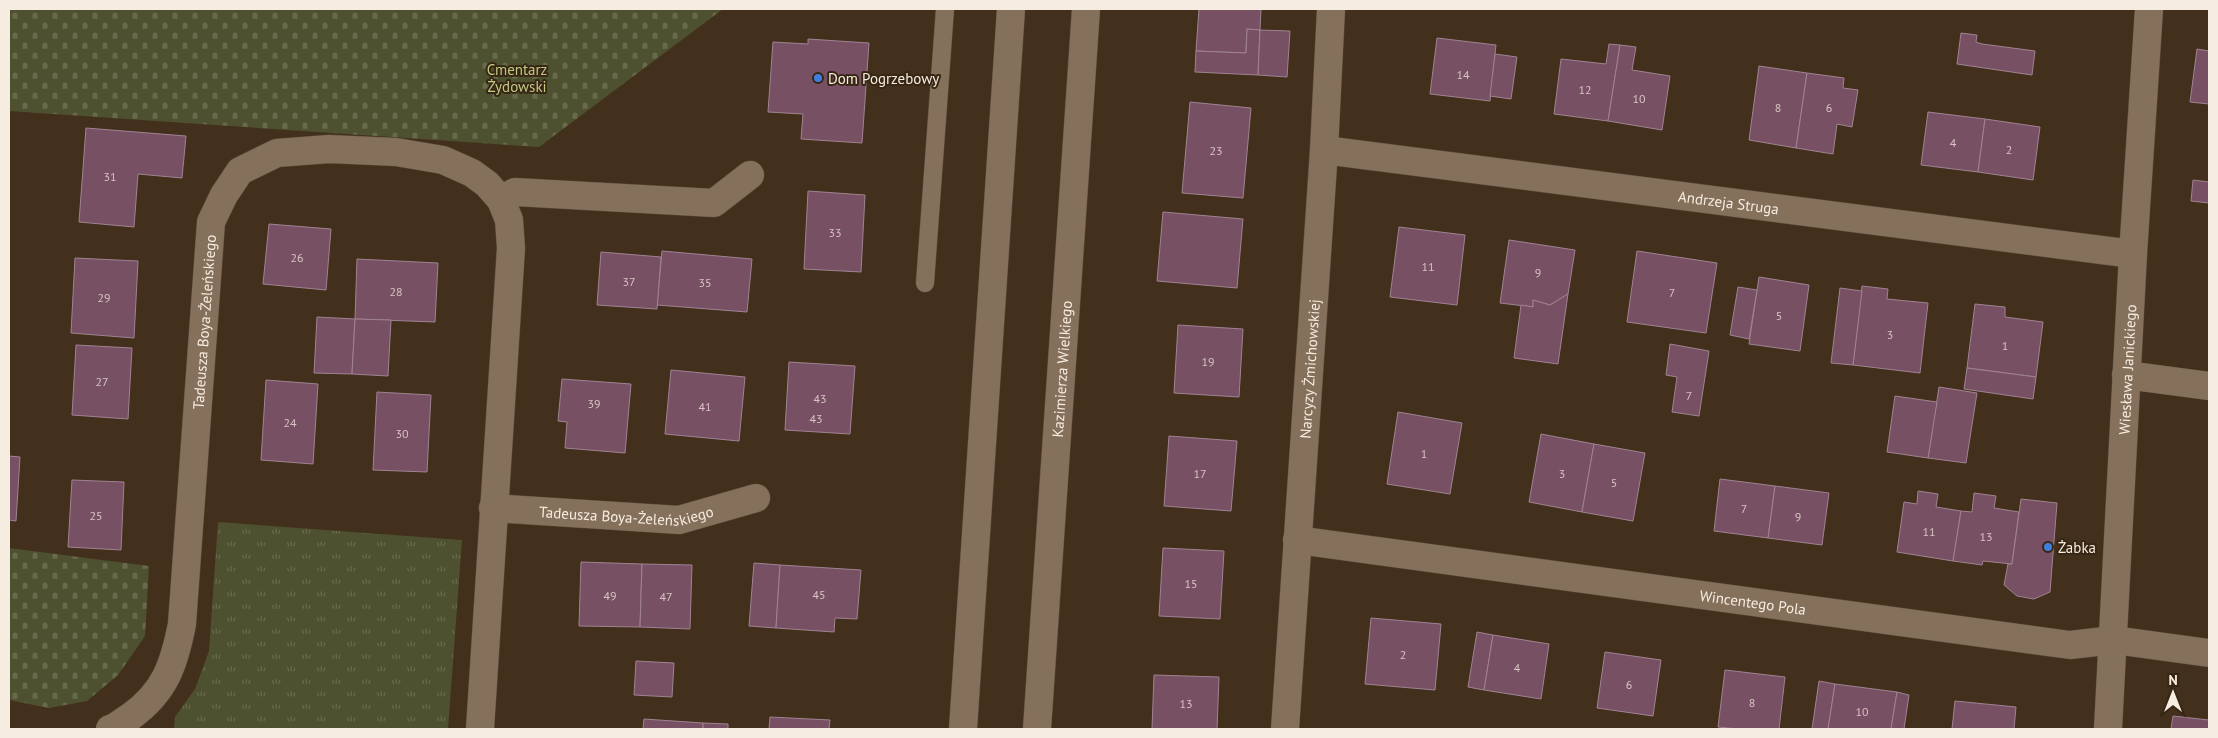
<svg xmlns="http://www.w3.org/2000/svg" width="2218" height="738" viewBox="0 0 2218 738" font-family="'PT Sans',sans-serif">
	<style>
		.grass { fill: url(#grass-tufts) }
		.cemetery { fill: url(#cemetery-stones) }
		.building { fill: #785064; stroke: #a08391 }
		.lines { fill: none; stroke-linecap: round; stroke-linejoin: round }
		.lane-casing { stroke: #5a4b3a; stroke-width: 19 }
		.street-casing { stroke: #5a4b3a; stroke-width: 29 }
		.secondary-casing { stroke: #5a4b3a; stroke-width: 29 }
		.lane { stroke: #84705b; stroke-width: 18 }
		.street { stroke: #84705b; stroke-width: 28 }
		.secondary { stroke: #84705b; stroke-width: 28 }
		.shop-dot { fill: #3f7fe0; stroke: #372613; stroke-width: 2 }
		.labels { text-anchor: middle; dominant-baseline: central; stroke-width: 4; stroke-linejoin: round; paint-order: stroke }
		.number-label { font-size: 12px; fill: #d7c5c1 }
		.park-label { font-size: 15px; fill: #c0c984; stroke: #372613 }
		.poi-label { font-size: 15px; fill: #f7ece0; stroke: #372613; text-anchor: start }
		.street-label { font-size: 15px; fill: #f7ece0; stroke: #372613 }
	</style>
	<defs>
		<pattern id="grass-tufts" width="24" height="20" patternUnits="userSpaceOnUse" patternTransform="scale(1.25)"><rect width="24" height="20" fill="#4d512f"/><path d="M3 7l-1-3M5 7V3M7 7l1-3M15 17l-1-3M17 17v-4M19 17l1-3" fill="none" stroke="#676a4d"/></pattern>
		<pattern id="cemetery-stones" width="16" height="16" patternUnits="userSpaceOnUse" patternTransform="scale(1.25)"><rect width="16" height="16" fill="#4d512f"/><path d="M2 7V4a2 2 0 0 1 4 0v3zM10 15v-3a2 2 0 0 1 4 0v3z" fill="#676a4d"/></pattern>
	</defs>
	<rect width="100%" height="100%" fill="#42301d"/>
	<!-- grass -->
	<path class="grass" d="M218 522 462 540 448 729H174L175 717 195 689 209 651Z"/>
	<!-- cemetery -->
	<g class="cemetery">
		<path d="M9 9H723L539 147 9 111Z"/>
		<path d="M9 548 149 566 145 636 118 675 87 701 49 708 9 700Z"/>
	</g>
	<!-- building -->
	<g class="building">
		<path d="M1199 9H1261L1260 30 1247 29 1246 53 1196 51Z"/>
		<path d="M1247 29 1260 30 1258 75 1195 72 1196 51 1246 53Z"/>
		<path d="M1260 30 1290 31 1287 77 1258 75Z"/>
		<path d="M1961 33 1977 35 1976 42 1982 44 2035 51 2032 75 1957 64Z"/>
		<path d="M1437 38 1496 45 1490 101 1430 94Z"/>
		<path d="M808 39 869 43 862 143 801 139 803 114 768 112 773 42 808 44Z"/>
		<path d="M1609 44 1620 45 1608 121 1554 114 1561 59 1606 64Z"/>
		<path d="M1620 45 1636 47 1632 70 1670 76 1662 130 1608 121Z"/>
		<path d="M2197 49 2209 51V104L2190 102Z"/>
		<path d="M1495 54 1517 57 1511 99 1490 96Z"/>
		<path d="M1759 66 1807 73 1796 148 1749 140Z"/>
		<path d="M1807 73 1844 78 1843 88 1858 90 1852 127 1837 124 1833 154 1796 148Z"/>
		<path d="M1190 102 1251 108 1243 198 1182 193Z"/>
		<path d="M1928 112 1985 119 1978 172 1921 165Z"/>
		<path d="M1985 119 2040 127 2033 180 1978 172Z"/>
		<path d="M86 128 186 136 182 178 138 174 134 227 79 222Z"/>
		<path d="M2193 180 2209 182V203L2191 201Z"/>
		<path d="M808 191 865 195 861 272 804 269Z"/>
		<path d="M1163 212 1243 219 1237 288 1157 281Z"/>
		<path d="M269 224 331 229 326 290 263 284Z"/>
		<path d="M1399 227 1465 235 1457 305 1390 297Z"/>
		<path d="M1509 240 1575 250 1568 294 1550 305 1533 300V307L1500 303Z"/>
		<path d="M662 251 752 259 747 312 657 305Z"/>
		<path d="M1637 251 1717 263 1706 333 1627 322Z"/>
		<path d="M601 252 661 257 657 309 597 305Z"/>
		<path d="M75 258 138 261 134 338 71 333Z"/>
		<path d="M357 259 438 263 435 322 355 319Z"/>
		<path d="M1759 277 1809 285 1800 351 1749 344Z"/>
		<path d="M1862 286 1888 289 1887 299 1928 303 1920 373 1853 365Z"/>
		<path d="M1738 287 1757 290 1749 339 1730 335Z"/>
		<path d="M1840 288 1862 291 1853 365 1831 363Z"/>
		<path d="M1568 294 1558 364 1514 358 1521 305 1533 307V300L1550 305Z"/>
		<path d="M1975 304 2005 307V317L2043 322 2036 377 1967 368Z"/>
		<path d="M317 317 355 319 352 374 314 373Z"/>
		<path d="M355 319 391 320 388 376 352 374Z"/>
		<path d="M1178 325 1243 329 1239 397 1174 393Z"/>
		<path d="M1670 344 1709 351 1699 416 1672 412 1677 377 1666 375Z"/>
		<path d="M76 345 132 348 128 419 72 415Z"/>
		<path d="M789 362 855 366 850 434 785 430Z"/>
		<path d="M1967 368 2036 377 2033 399 1964 389Z"/>
		<path d="M671 370 745 377 739 441 665 434Z"/>
		<path d="M562 379 631 384 625 453 565 448 567 422 558 421Z"/>
		<path d="M266 380 318 384 313 464 261 460Z"/>
		<path d="M1939 387 1977 393 1966 463 1928 458Z"/>
		<path d="M377 392 431 395 427 472 373 470Z"/>
		<path d="M1895 396 1937 402 1928 458 1887 452Z"/>
		<path d="M1398 412 1462 423 1450 494 1387 484Z"/>
		<path d="M1541 434 1594 444 1582 512 1529 502Z"/>
		<path d="M1169 436 1237 441 1231 511 1164 506Z"/>
		<path d="M1594 444 1645 453 1633 521 1582 512Z"/>
		<path d="M9 456 20 457 16 521 9 520Z"/>
		<path d="M1720 479 1775 486 1768 538 1714 531Z"/>
		<path d="M72 480 124 482 121 550 68 547Z"/>
		<path d="M1775 486 1829 493 1822 545 1768 538Z"/>
		<path d="M1918 491 1938 494 1936 507 1961 511 1953 561 1897 552 1904 502 1917 504Z"/>
		<path d="M1974 493 1996 496 1994 508 2019 512 2012 564 1983 561 1982 565 1953 561 1961 511 1972 512Z"/>
		<path d="M2021 499 2057 503 2050 592 2034 599 2017 596 2004 585 2008 564H2012Z"/>
		<path d="M1163 548 1224 551 1220 619 1159 616Z"/>
		<path d="M581 562 642 564 640 627 579 626Z"/>
		<path d="M754 563 780 565 776 628 749 626Z"/>
		<path d="M642 564 692 565 690 629 640 627Z"/>
		<path d="M780 565 861 570 857 619 835 618 834 632 776 628Z"/>
		<path d="M1371 618 1441 624 1435 690 1365 684Z"/>
		<path d="M1477 632 1493 635 1484 690 1468 687Z"/>
		<path d="M1493 635 1549 644 1541 699 1484 690Z"/>
		<path d="M1605 652 1661 660 1653 716 1597 708Z"/>
		<path d="M636 661 674 663 672 697 634 695Z"/>
		<path d="M1725 670 1785 677 1779 729H1738L1718 727Z"/>
		<path d="M1154 675 1219 677 1217 729H1152Z"/>
		<path d="M1819 681 1835 684 1828 729H1812Z"/>
		<path d="M1835 684 1897 692 1891 729H1828Z"/>
		<path d="M1897 692 1909 695 1904 729H1891Z"/>
		<path d="M1955 701 2016 707 2014 729H1952Z"/>
		<path d="M2173 716 2209 720V729H2171Z"/>
		<path d="M770 717 830 720 829 729H769Z"/>
		<path d="M644 719 703 723V729H643Z"/>
		<path d="M703 723 728 724V729H703Z"/>
	</g>
	<g class="lines">
		<!-- lane casing -->
		<g class="lane-casing">
			<path id="lane" d="M925 283 945 9"/>
		</g>
		<!-- street casing -->
		<g class="street-casing">
			<g id="street">
				<path id="s1" d="M1324 150 2133 254"/>
				<path d="M501 200 515 192 714 203 750 175"/>
				<path d="M2126 375 2209 386"/>
				<path id="s2" d="M493 508 679 520 756 498"/>
				<path id="s3" d="M1297 540 2070 645 2114 640 2209 653"/>
				<path id="s4" d="M110 729C117 727 123 721 130 717 165 692 174 665 182 624L211 222 224 195 240 171 277 153 329 149 396 152 443 160 472 173 487 184 501 200 509 220 511 248 480 729"/>
				<path id="s5" d="M1285 729 1324 150 1331 9"/>
				<path id="s6" d="M2108 729 2133 254 2149 9"/>
			</g>
		</g>
		<!-- secondary casing -->
		<g class="secondary-casing">
			<g id="secondary">
				<path d="M963 729 1011 9"/>
				<path id="s7" d="M1037 729 1086 9"/>
			</g>
		</g>
		<!-- lane -->
		<use href="#lane" class="lane"/>
		<!-- street -->
		<use href="#street" class="street"/>
		<!-- secondary -->
		<use href="#secondary" class="secondary"/>
	</g>
	<!-- markers -->
	<g class="shop-dot">
		<circle cx="818" cy="78" r="5"/>
		<circle cx="2048" cy="547" r="5"/>
	</g>
	<g class="labels">
		<!-- number labels -->
		<g class="number-label">
			<text x="1463" y="74">14</text>
			<text x="1585" y="89">12</text>
			<text x="1639" y="98">10</text>
			<text x="1778" y="107">8</text>
			<text x="1829" y="107">6</text>
			<text x="1953" y="142">4</text>
			<text x="2009" y="149">2</text>
			<text x="1216" y="150">23</text>
			<text x="110" y="176">31</text>
			<text x="835" y="232">33</text>
			<text x="297" y="257">26</text>
			<text x="1428" y="266">11</text>
			<text x="1538" y="272">9</text>
			<text x="629" y="281">37</text>
			<text x="705" y="282">35</text>
			<text x="396" y="291">28</text>
			<text x="1672" y="292">7</text>
			<text x="104" y="297">29</text>
			<text x="1779" y="315">5</text>
			<text x="1890" y="334">3</text>
			<text x="2005" y="345">1</text>
			<text x="1208" y="361">19</text>
			<text x="102" y="381">27</text>
			<text x="1689" y="395">7</text>
			<text x="820" y="398">43</text>
			<text x="594" y="403">39</text>
			<text x="705" y="406">41</text>
			<text x="816" y="418">43</text>
			<text x="290" y="422">24</text>
			<text x="402" y="433">30</text>
			<text x="1424" y="453">1</text>
			<text x="1200" y="473">17</text>
			<text x="1562" y="473">3</text>
			<text x="1614" y="482">5</text>
			<text x="1744" y="508">7</text>
			<text x="96" y="515">25</text>
			<text x="1798" y="516">9</text>
			<text x="1929" y="531">11</text>
			<text x="1986" y="536">13</text>
			<text x="1191" y="583">15</text>
			<text x="819" y="594">45</text>
			<text x="610" y="595">49</text>
			<text x="666" y="596">47</text>
			<text x="1403" y="654">2</text>
			<text x="1517" y="667">4</text>
			<text x="1629" y="684">6</text>
			<text x="1752" y="702">8</text>
			<text x="1186" y="703">13</text>
			<text x="1862" y="711">10</text>
		</g>
		<!-- park labels -->
		<g class="park-label">
			<text x="517" y="69">Cmentarz<tspan x="517" dy="17">Żydowski</tspan></text>
		</g>
		<!-- poi labels -->
		<g class="poi-label">
			<text x="828" y="78">Dom Pogrzebowy</text>
			<text x="2058" y="547">Żabka</text>
		</g>
		<!-- street labels -->
		<g class="street-label">
			<text stroke="none"><textPath href="#s1" startOffset="408">Andrzeja Struga</textPath></text>
			<text stroke="none"><textPath href="#s4" startOffset="436">Tadeusza Boya-Żeleńskiego</textPath></text>
			<text stroke="none"><textPath href="#s7" startOffset="361">Kazimierza Wielkiego</textPath></text>
			<text stroke="none"><textPath href="#s5" startOffset="361">Narcyzy Żmichowskiej</textPath></text>
			<text stroke="none"><textPath href="#s6" startOffset="360">Wiesława Janickiego</textPath></text>
			<text stroke="none"><textPath href="#s2" startOffset="134">Tadeusza Boya-Żeleńskiego</textPath></text>
			<text stroke="none"><textPath href="#s3" startOffset="460">Wincentego Pola</textPath></text>
		</g>
	</g>
	<!-- border -->
	<rect width="2218" height="738" fill="none" stroke="#f7ece0" stroke-width="20"/>
	<!-- north arrow -->
	<g transform="translate(2173 693)" stroke="#372613" stroke-width="4" paint-order="stroke">
	<path d="M0-4L9 19L0 12L-9 19Z" fill="#f7ece0"/>
	<text y="-8" font-size="14" font-weight="bold" text-anchor="middle" fill="#f7ece0">N</text>
	</g>
</svg>
